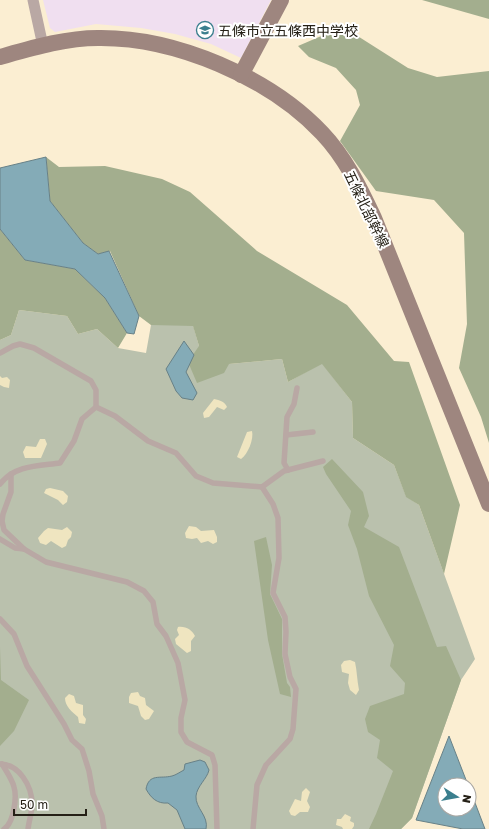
<svg xmlns="http://www.w3.org/2000/svg" width="489" height="829" viewBox="0 0 489 829" font-family="'Golos Text','Noto Sans JP',sans-serif">
	<style>
		.education { fill: #f0dff0 }
		.green { fill: #bac1ad }
		.forest { fill: #a3ae8e }
		.sand { fill: #efe5c0 }
		.water { fill: #84abb7; stroke: #688187 }
		.lines { fill: none; stroke-linecap: round; stroke-linejoin: round }
		.lane { stroke: #b9a8a4; stroke-width: 5.5 }
		.street { stroke: #b9a8a4; stroke-width: 11 }
		.secondary { stroke: #9e867f; stroke-width: 16 }
		.labels { text-anchor: middle; dominant-baseline: central; stroke-width: 4; stroke-linejoin: round; paint-order: stroke }
		.poi-label { font-size: 14px; fill: #252016; stroke: #fff; text-anchor: start }
		.street-label { font-size: 14px; fill: #252016; stroke: #fff }
	</style>
	<rect width="100%" height="100%" fill="#fbeed2"/>
	<!-- education -->
	<path class="education" d="M43 0H271L241 58 211 44 175 34 141 28 96 24 55 32 50 28Z"/>
	<!-- green -->
	<path class="green" d="M19 310 67 316 78 334 97 329 118 348 146 353 151 325H193L199 346 229 364 282 359 288 382 322 363 352 402 353 438 394 465 406 496 419 505 475 659 461 680 412 818 401 829H0V340L11 335Z"/>
	<!-- forest -->
	<g class="forest">
		<path d="M422 0H489V19Z"/>
		<path d="M326 34 356 35 408 68 437 77 489 71V443L481 417 459 368 467 324 464 233 434 200 376 191 340 141 360 105 356 90 336 68 309 57 298 46Z"/>
		<path d="M46 157 59 167 105 166 162 179 190 192 257 251 347 305 394 361 409 362 460 505 444 574 419 505 406 497 394 465 353 438 352 402 322 364 288 382 282 359 229 364 224 373 197 383 188 362 199 346 193 326 151 325 139 316 110 251 98 254 83 243 50 201Z"/>
		<path d="M0 229 25 260 75 269 105 298 127 333 118 348 97 329 78 334 67 316 19 310 11 335 0 340Z"/>
		<path d="M332 459 363 492 369 516 364 527 399 547 437 647 446 646 461 680 412 818 401 829H369L376 814 393 771 377 758 380 740 368 732 365 719 370 706 404 694 405 683 390 666 394 645 369 596 357 549 348 525 351 511 326 474 323 467Z"/>
		<path d="M266 537 272 565 270 594 282 619V654L287 683 290 687 291 697 280 694 268 640 254 541Z"/>
		<path d="M0 647 1 680 29 700 14 731 0 746Z"/>
	</g>
	<!-- sand -->
	<g class="sand">
		<path d="M0 376 2 378 7 377 10 380 9 388 4 387 0 385Z"/>
		<path d="M214 399C220 400 225 402 227 407L224 410 217 407 209 417 204 418 203 413Z"/>
		<path d="M252 431C254 439 248 454 241 459L237 457 247 432Z"/>
		<path d="M40 439H45L47 444 41 458H25L23 452 26 446 36 447Z"/>
		<path d="M50 488 63 491 68 496 67 502 63 505 58 500 44 493 46 489Z"/>
		<path d="M189 526 196 527 201 531 214 530 217 537V542L213 544 208 541 201 543 197 538 192 539 186 538 185 533Z"/>
		<path d="M67 527 72 532 71 537 68 540 66 546 62 548 51 541 46 545 40 543 38 538 44 531 48 528 62 530Z"/>
		<path d="M178 627C186 626 192 630 195 636L191 641V651L187 653 176 644 175 639 179 635 177 630Z"/>
		<path d="M350 660 355 662C357 671 357 680 359 690L356 695 350 690 348 683 349 674 342 672 341 665 344 661Z"/>
		<path d="M138 692 140 696 145 698 146 705 154 711 149 719 145 720 141 716 138 706 129 703V697L131 693Z"/>
		<path d="M69 694 74 696 76 703 83 705V715L86 719 85 724 79 723 78 717C72 712 65 706 65 698Z"/>
		<path d="M306 788 310 792 307 801 310 807 308 812H300L295 816 291 815 289 811 295 799 301 801 302 792Z"/>
		<path d="M345 814 351 817 350 821 354 823V826L352 829H343L342 827 336 825 337 819H341Z"/>
	</g>
	<!-- water -->
	<g class="water">
		<path d="M46 157 50 201 83 243 98 254 109 251 139 316 134 334 127 333 105 298 75 269 25 260 0 229V168Z"/>
		<path d="M184 341 194 355 186 372 197 393 193 400 182 398 176 391 166 369Z"/>
		<path d="M449 736 468 785H445V809H469V787L485 829H463L416 820Z"/>
		<path d="M200 760 205 762 209 770C207 779 197 786 196 796 195 808 209 816 206 829H185L177 810 168 803C157 804 151 798 146 789 149 773 160 779 172 776 176 775 180 772 184 770L185 764Z"/>
	</g>
	<g class="lines">
		<!-- lane -->
		<g class="lane">
			<path d="M0 353 13 346 20 344 34 348 91 381 96 390V407"/>
			<path d="M286 435 313 432"/>
			<path d="M288 470 284 463 287 417 294 404 297 388"/>
			<path d="M11 474V492L3 514 2 521 4 530 24 549"/>
			<path d="M0 484C15 465 38 466 60 463L74 441 82 419 96 407 115 416 148 441 176 453 196 476 213 483 262 487 284 471 323 461"/>
			<path d="M0 539 15 548 24 549 46 562 127 582 144 591 153 602 157 624 166 636 178 663 185 700 181 718V732L187 742 212 755 215 765 217 829"/>
			<path d="M0 619 14 634 27 666 64 724 72 740 82 749 89 771 93 794 102 816 104 829"/>
			<path d="M0 764C19 764 32 786 32 804 32 812 29 821 28 829"/>
			<path d="M2 764C6 771 12 779 14 787 17 797 14 823 4 829"/>
			<path d="M253 829 257 785 266 765 290 739 293 729 296 689 290 677 285 654 286 632 285 617 273 593 279 558 278 518 273 504 262 487"/>
		</g>
		<!-- street -->
		<path class="street" d="M33 0 43 46"/>
		<!-- secondary -->
		<g class="secondary">
			<path d="M0 57C32 48 65 38 98 38 175 37 269 77 322 133 345 157 360 188 374 218L489 504"/>
			<path d="M241 75 281 0"/>
		</g>
	</g>
	<!-- icons -->
	<defs>
		<g id="school-ring" transform="scale(0.9)"><circle r="9.5" fill="#fff" stroke="#3b7f8e" stroke-width="1.5"/><path d="M0-5L7-2L0 1L-7-2ZM-4 1L0 2.5L4 1V4Q0 6-4 4Z" fill="#3b7f8e"/></g>
	</defs>
	<g fill-rule="evenodd">
		<use href="#school-ring" x="205" y="30"/>
	</g>
	<g class="labels">
		<!-- poi labels -->
		<g class="poi-label">
			<text x="218" y="30">五條市立五條西中学校</text>
		</g>
		<!-- street labels -->
		<g class="street-label">
			<text transform="translate(367 209) rotate(64)">五條北部幹線</text>
		</g>
	</g>
	<!-- north arrow -->
	<g transform="translate(457 797) rotate(101)"><circle r="19" fill="#ffffff" stroke="#a8a6a2"/>
	<path d="M0-3L7 15L0 10L-7 15Z" fill="#3b7f8e"/>
	<text y="-6" font-size="11" font-weight="bold" text-anchor="middle" fill="#252016">N</text>
	</g>
	<!-- scale -->
	<path d="M14 809v6h72v-6" fill="none" stroke="#252016" stroke-width="2"/>
	<text x="20" y="809" font-size="12" fill="#252016" stroke="#ffffff" stroke-width="3" paint-order="stroke">50 m</text>
</svg>
